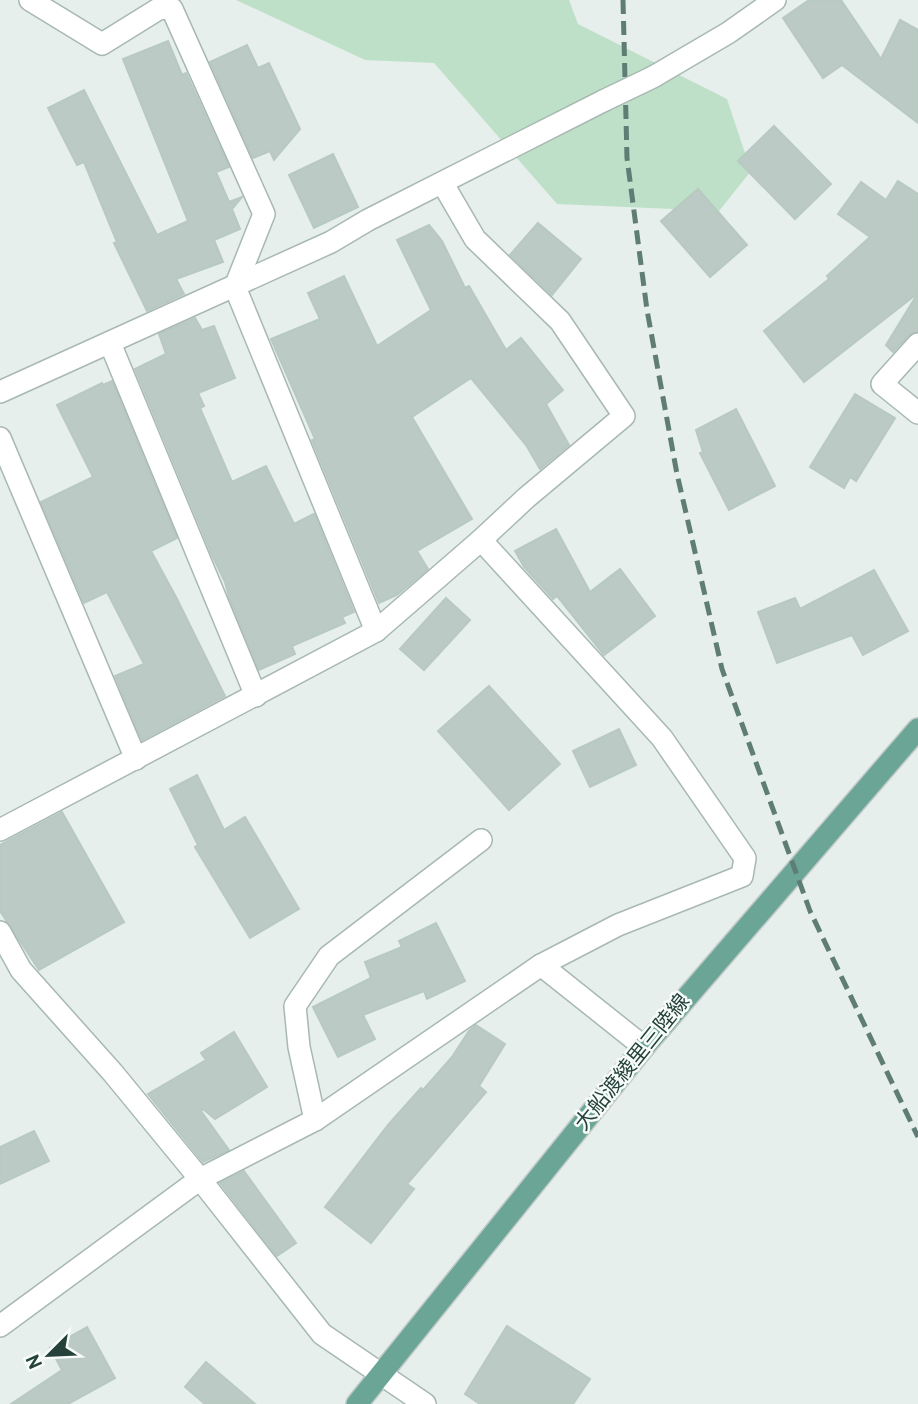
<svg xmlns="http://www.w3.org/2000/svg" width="918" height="1404" viewBox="0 0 918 1404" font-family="Overpass,'Noto Sans JP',sans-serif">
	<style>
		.green { fill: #bfe0c8 }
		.building { fill: #bbcac4; stroke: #b8c9c2; stroke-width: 2 }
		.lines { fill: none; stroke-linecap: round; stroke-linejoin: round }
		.minor-casing { stroke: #a8b8b2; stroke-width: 24 }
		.major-casing { stroke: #c2cac8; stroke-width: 24 }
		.minor { stroke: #fff; stroke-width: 21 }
		.major { stroke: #6aa596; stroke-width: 21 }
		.rail { stroke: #5f7d75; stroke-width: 5; stroke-dasharray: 14 7; stroke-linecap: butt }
		.minor-bridge-casing { stroke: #a8b8b2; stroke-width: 24; stroke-linecap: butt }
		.minor-bridge { stroke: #fff; stroke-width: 21 }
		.labels { text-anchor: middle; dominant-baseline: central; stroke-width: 5; stroke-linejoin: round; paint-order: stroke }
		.street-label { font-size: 21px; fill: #24423a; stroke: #f7fbf9 }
	</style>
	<rect width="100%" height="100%" fill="#e6efeb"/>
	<!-- green -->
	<path class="green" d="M236 0H569L578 24 727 99 751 171 719 211 557 204 434 63 365 60Z"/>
	<!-- building -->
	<g class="building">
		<path d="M809 0H841L881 59 900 20 918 30V123L842 65 823 78 783 18Z"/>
		<path d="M168 41 182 75 186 73 229 167 216 172 229 202 242 197 232 209 240 229 214 240 223 262 176 279 184 294 147 311 114 243 117 242 84 162 77 165 48 108 84 90 157 235 188 221 123 59Z"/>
		<path d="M247 45 258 68 269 63 300 129 274 160 270 151 253 158 210 62Z"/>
		<path d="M774 126 831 184 795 219 738 161Z"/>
		<path d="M333 154 358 207 314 228 289 175Z"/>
		<path d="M898 181 918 194V331L909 335 893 352 886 345 918 293 804 382 764 331 829 279 827 276 870 237 838 214 861 182 886 200Z"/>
		<path d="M698 189 747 245 710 277 661 221Z"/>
		<path d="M538 223 581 259 552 295 510 255Z"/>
		<path d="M429 225 442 241 465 288 469 286 506 350 521 338 563 390 546 404 569 445 540 469 526 445 471 378 412 417 472 519 417 551 428 569 397 595 379 603 312 440 315 439 271 339 320 319 308 293 344 276 377 346 431 310 397 240Z"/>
		<path d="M195 318 202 330 214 326 235 378 198 393 204 406 200 408 232 482 266 466 294 524 314 514 354 612 342 617 345 623 292 646 295 654 259 670 229 597 225 582 212 555 135 369 166 354 159 334Z"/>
		<path d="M112 381 177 538 151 551 176 597 225 696 142 740 115 676 144 664 107 592 84 603 41 502 93 477 57 405 102 383 103 385Z"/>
		<path d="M855 394 895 418 856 481 850 477 844 488 810 467Z"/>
		<path d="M736 409 775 486 729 510 700 453 703 452 696 430Z"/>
		<path d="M556 529 590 592 620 569 655 616 604 655 557 596 553 599 524 567 515 551Z"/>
		<path d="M874 570 908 631 863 655 852 635 777 663 758 612 795 598 800 609Z"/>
		<path d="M446 598 470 620 424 670 400 649Z"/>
		<path d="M489 686 560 764 509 810 438 731Z"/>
		<path d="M619 729 636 765 590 787 573 751Z"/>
		<path d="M197 775 224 830 245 817 299 909 250 938 195 847 198 845 170 789Z"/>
		<path d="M62 812 124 922 39 970 0 911V845Z"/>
		<path d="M436 923 465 981 427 999 424 991 363 1015 375 1039 338 1057 313 1007 371 978 365 962 402 947 399 941Z"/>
		<path d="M476 1025 505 1044 479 1086 486 1092 407 1184 414 1189 371 1243 325 1207 388 1125 421 1088 423 1090 452 1057 469 1031Z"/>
		<path d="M234 1032 267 1087 215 1119 203 1109 201 1111 229 1150 203 1162 148 1094 206 1060 201 1053Z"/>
		<path d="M34 1131 49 1161 0 1184V1147Z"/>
		<path d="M244 1171 296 1243 277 1256 220 1183Z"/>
		<path d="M507 1326 590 1379 573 1404H480L465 1394Z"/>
		<path d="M87 1327 115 1378 68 1404H11L62 1370 50 1348Z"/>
		<path d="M206 1362 255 1404H205L185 1387Z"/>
	</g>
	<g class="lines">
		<!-- minor casing -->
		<g class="minor-casing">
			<g id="minor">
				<path d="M30 0 102 44 160 8 172 9 264 214 235 287 376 631"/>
				<path d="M653 77 728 33 775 0"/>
				<path d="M110 343 256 696"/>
				<path d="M918 344 882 384 918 413"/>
				<path d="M0 392 331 242 368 220 603 101"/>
				<path d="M0 438 136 759"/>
				<path d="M481 540 662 738 745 858 742 876 618 925 541 965"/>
				<path d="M0 830 376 631 481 540 526 498 624 416 560 321 475 239 443 184"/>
				<path d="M0 932 21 970 113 1073 200 1179 322 1334 425 1404"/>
				<path d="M315 1120 299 1047 295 1006 329 956 481 840"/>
				<path d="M0 1326 200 1179 315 1120 541 965 644 1047"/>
			</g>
		</g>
		<!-- major casing -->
		<g class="major-casing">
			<path id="major" d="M357 1404 644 1047 918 729"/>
		</g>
		<!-- minor -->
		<use href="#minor" class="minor"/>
		<!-- major -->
		<use href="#major" class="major"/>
		<!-- rail -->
		<path class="rail" d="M623 0 627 158 647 310 677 474 722 669 810 911 918 1137"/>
		<!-- minor-bridge casing -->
		<g class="minor-bridge-casing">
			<path id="minor-bridge" d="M603 101 653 77"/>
		</g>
		<!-- minor-bridge -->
		<use href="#minor-bridge" class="minor-bridge"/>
	</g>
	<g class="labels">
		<!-- street labels -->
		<g class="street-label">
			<text transform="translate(633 1063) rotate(-51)">大船渡綾里三陸線</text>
		</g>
	</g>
	<!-- north arrow -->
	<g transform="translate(49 1355) rotate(246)" stroke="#f7fbf9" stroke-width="5" paint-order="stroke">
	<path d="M0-5L12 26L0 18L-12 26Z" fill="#24423a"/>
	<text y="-10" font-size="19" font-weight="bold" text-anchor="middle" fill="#24423a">N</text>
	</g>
</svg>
